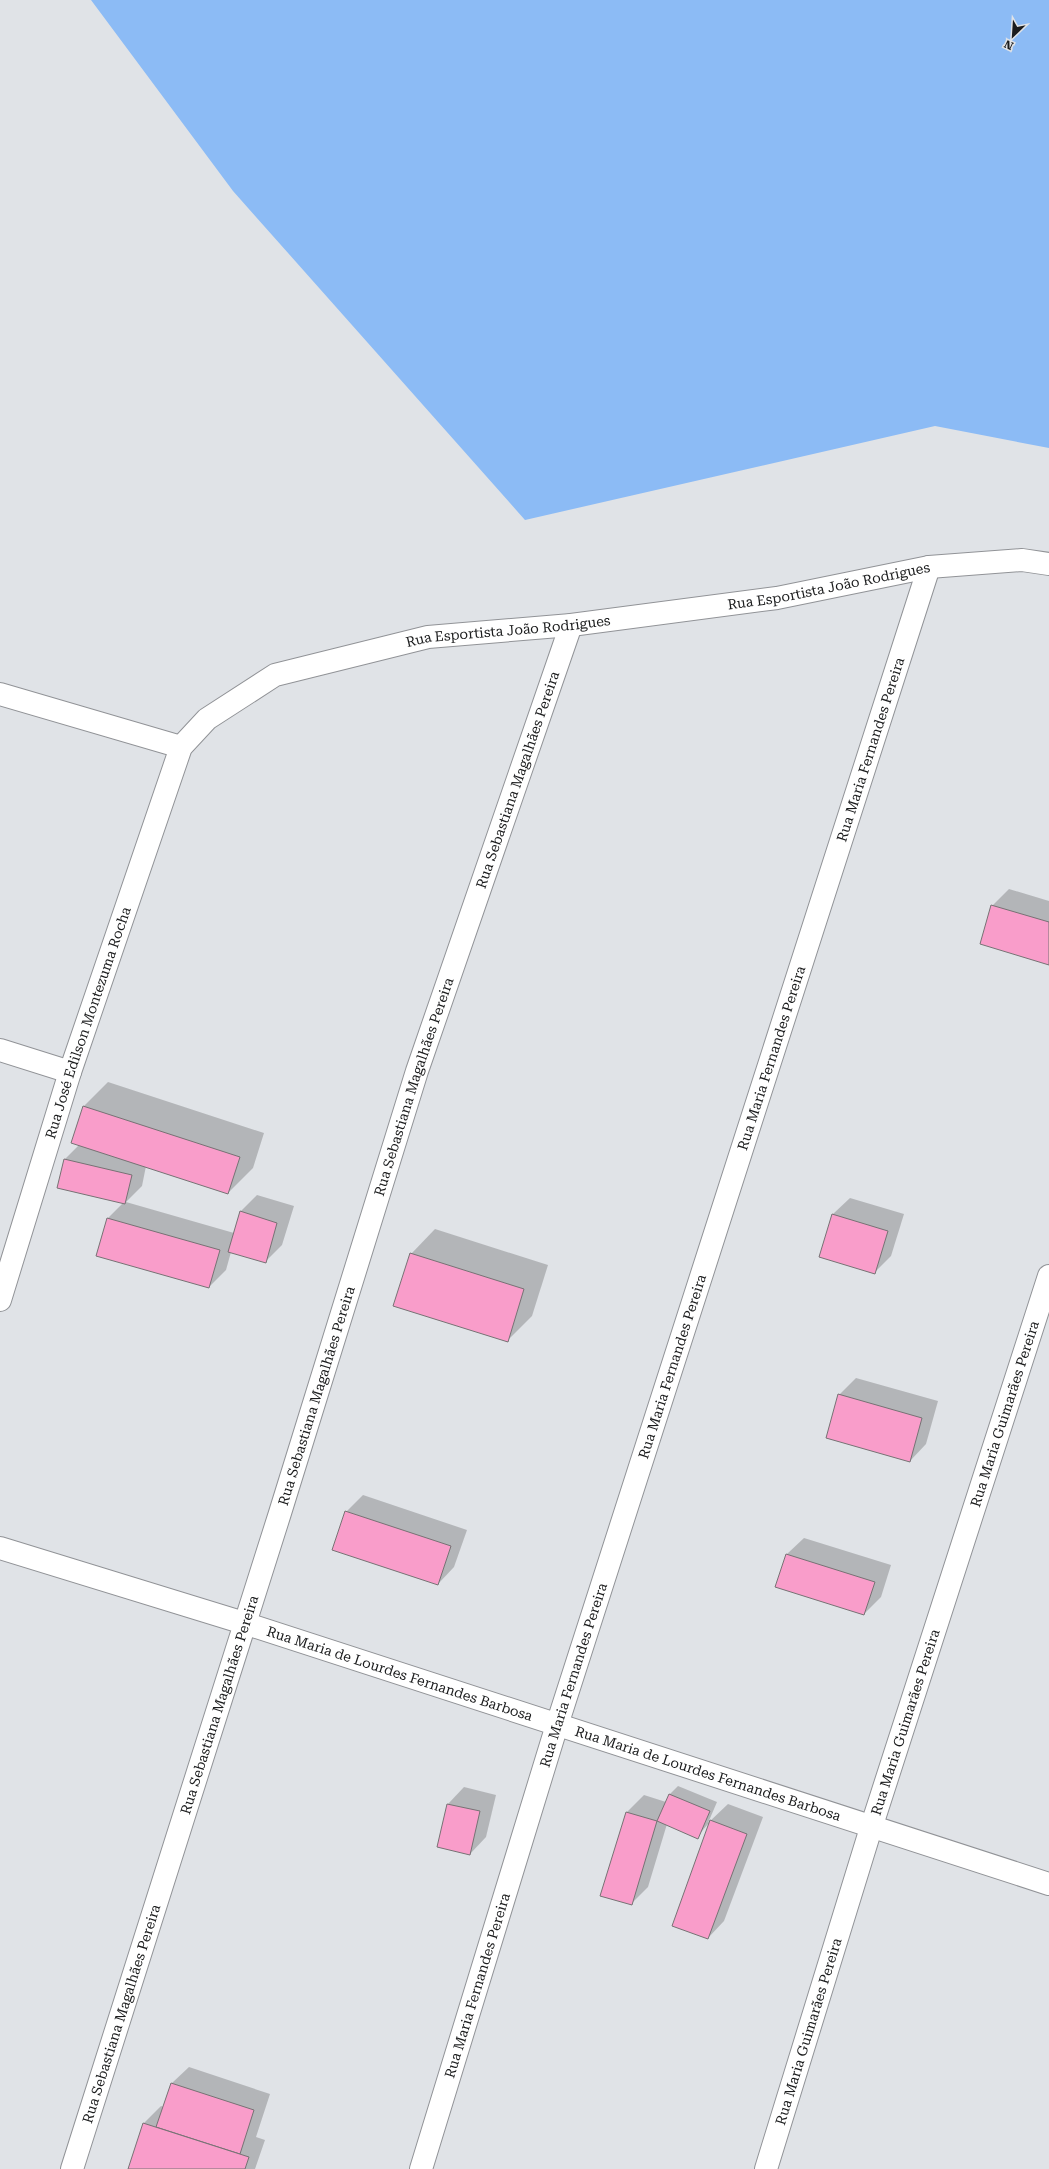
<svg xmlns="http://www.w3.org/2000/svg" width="1049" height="2169" viewBox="0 0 1049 2169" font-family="'Roboto Serif',serif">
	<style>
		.water { fill: #8cbbf5 }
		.shadow { fill: #0003 }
		.building { fill: #f99dca; stroke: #777274 }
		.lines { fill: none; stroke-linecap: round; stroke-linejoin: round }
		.minor-casing { stroke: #919397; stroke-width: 24 }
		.minor { stroke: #fff; stroke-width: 22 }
		.labels { text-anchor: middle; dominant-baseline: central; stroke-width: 3.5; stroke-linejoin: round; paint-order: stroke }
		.street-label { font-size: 14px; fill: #1b1c1d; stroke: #e0e3e7 }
	</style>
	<rect width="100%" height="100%" fill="#e0e3e7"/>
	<!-- water -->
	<path class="water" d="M91 0H1049V448L935 426 525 520 233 191Z"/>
	<!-- shadow -->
	<g class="shadow">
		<path d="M1009 889 1049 901V964L992 906Z"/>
		<path d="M108 1082 264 1133 253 1168 228 1193 146 1166 142 1186 126 1202 234 1233 240 1212 257 1195 294 1206 282 1245 265 1262 231 1252 226 1270 209 1287 97 1255 108 1218 123 1203 65 1159 79 1145 84 1106Z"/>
		<path d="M850 1198 904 1214 891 1256 874 1273 820 1256 833 1214Z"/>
		<path d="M435 1229 548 1265 532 1316 507 1341 411 1254Z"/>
		<path d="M856 1378 938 1401 926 1444 910 1461 839 1395Z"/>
		<path d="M363 1495 467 1530 454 1567 438 1584 346 1512Z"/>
		<path d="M804 1538 891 1565 881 1597 864 1614 777 1587 787 1554Z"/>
		<path d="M678 1786 717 1802 708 1823 728 1804 763 1817 724 1921 708 1938 710 1824H708L697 1837 667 1824 648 1887 631 1904 601 1895 627 1812 644 1795 666 1802 670 1794Z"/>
		<path d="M464 1787 496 1795 486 1837 470 1854 438 1846 448 1804Z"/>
		<path d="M189 2067 270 2094 256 2137 265 2140 255 2169H129L144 2123 161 2106 164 2107 172 2083Z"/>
	</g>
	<!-- building -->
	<g class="building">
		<path d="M991 905 1049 922V965L980 944Z"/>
		<path d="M83 1106 240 1157 228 1194 71 1143Z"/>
		<path d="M64 1159 132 1175 125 1204 57 1188Z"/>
		<path d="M240 1211 277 1223 266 1263 228 1252Z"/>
		<path d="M832 1214 888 1231 875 1274 819 1257Z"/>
		<path d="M107 1218 220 1250 209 1288 96 1256Z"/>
		<path d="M410 1253 524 1289 508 1342 393 1306Z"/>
		<path d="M838 1394 922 1418 910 1462 826 1438Z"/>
		<path d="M345 1511 451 1546 438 1585 332 1550Z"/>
		<path d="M786 1554 875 1582 864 1615 775 1587Z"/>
		<path d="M669 1794 710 1811 698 1839 657 1821Z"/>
		<path d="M447 1804 480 1811 470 1855 437 1847Z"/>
		<path d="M626 1812 657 1821 632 1905 600 1896Z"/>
		<path d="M710 1820 747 1834 708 1939 672 1926Z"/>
		<path d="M171 2083 254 2110 240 2154 156 2127Z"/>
		<path d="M143 2123 249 2157 245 2169H128Z"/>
	</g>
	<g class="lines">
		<!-- minor casing -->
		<g class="minor-casing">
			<g id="minor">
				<path d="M0 694 181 747"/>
				<path d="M0 1050 70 1072"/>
				<path id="s1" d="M0 1300 70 1072 181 747 207 719 275 675 428 637 571 625 777 598 929 567 1022 560 1049 564"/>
				<path id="s2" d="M0 1548 244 1623 1049 1884"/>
				<path id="s3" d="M72 2169 280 1513 417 1071 571 625"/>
				<path id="s4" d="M421 2169 557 1725 929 567"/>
				<path id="s5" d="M766 2169 871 1828 1049 1276"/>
			</g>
		</g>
		<!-- minor -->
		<use href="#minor" class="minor"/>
	</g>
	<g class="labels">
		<!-- street labels -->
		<g class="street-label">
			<text stroke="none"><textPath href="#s1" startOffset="1263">Rua Esportista João Rodrigues</textPath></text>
			<text stroke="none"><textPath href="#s1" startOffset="939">Rua Esportista João Rodrigues</textPath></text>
			<text stroke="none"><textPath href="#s4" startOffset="1489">Rua Maria Fernandes Pereira</textPath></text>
			<text stroke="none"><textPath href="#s3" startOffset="1459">Rua Sebastiana Magalhães Pereira</textPath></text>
			<text stroke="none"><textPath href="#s1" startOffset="291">Rua José Edilson Montezuma Rocha</textPath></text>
			<text stroke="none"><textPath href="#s4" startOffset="1165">Rua Maria Fernandes Pereira</textPath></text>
			<text stroke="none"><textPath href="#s3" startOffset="1135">Rua Sebastiana Magalhães Pereira</textPath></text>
			<text stroke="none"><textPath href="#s4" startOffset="841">Rua Maria Fernandes Pereira</textPath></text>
			<text stroke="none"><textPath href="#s3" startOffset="811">Rua Sebastiana Magalhães Pereira</textPath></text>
			<text stroke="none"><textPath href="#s5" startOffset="792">Rua Maria Guimarães Pereira</textPath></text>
			<text stroke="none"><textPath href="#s2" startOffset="419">Rua Maria de Lourdes Fernandes Barbosa</textPath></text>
			<text stroke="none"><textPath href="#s4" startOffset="517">Rua Maria Fernandes Pereira</textPath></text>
			<text stroke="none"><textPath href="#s3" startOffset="487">Rua Sebastiana Magalhães Pereira</textPath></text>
			<text stroke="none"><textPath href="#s5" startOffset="468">Rua Maria Guimarães Pereira</textPath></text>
			<text stroke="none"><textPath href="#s2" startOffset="743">Rua Maria de Lourdes Fernandes Barbosa</textPath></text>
			<text stroke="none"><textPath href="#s4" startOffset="192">Rua Maria Fernandes Pereira</textPath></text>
			<text stroke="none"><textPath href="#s3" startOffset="163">Rua Sebastiana Magalhães Pereira</textPath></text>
			<text stroke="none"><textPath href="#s5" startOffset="144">Rua Maria Guimarães Pereira</textPath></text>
		</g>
	</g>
	<!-- north arrow -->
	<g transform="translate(1013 36) rotate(205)" stroke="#e0e3e7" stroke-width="3" paint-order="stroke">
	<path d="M0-3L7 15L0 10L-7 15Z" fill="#1b1c1d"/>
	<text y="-6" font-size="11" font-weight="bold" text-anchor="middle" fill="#1b1c1d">N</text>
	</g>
</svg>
